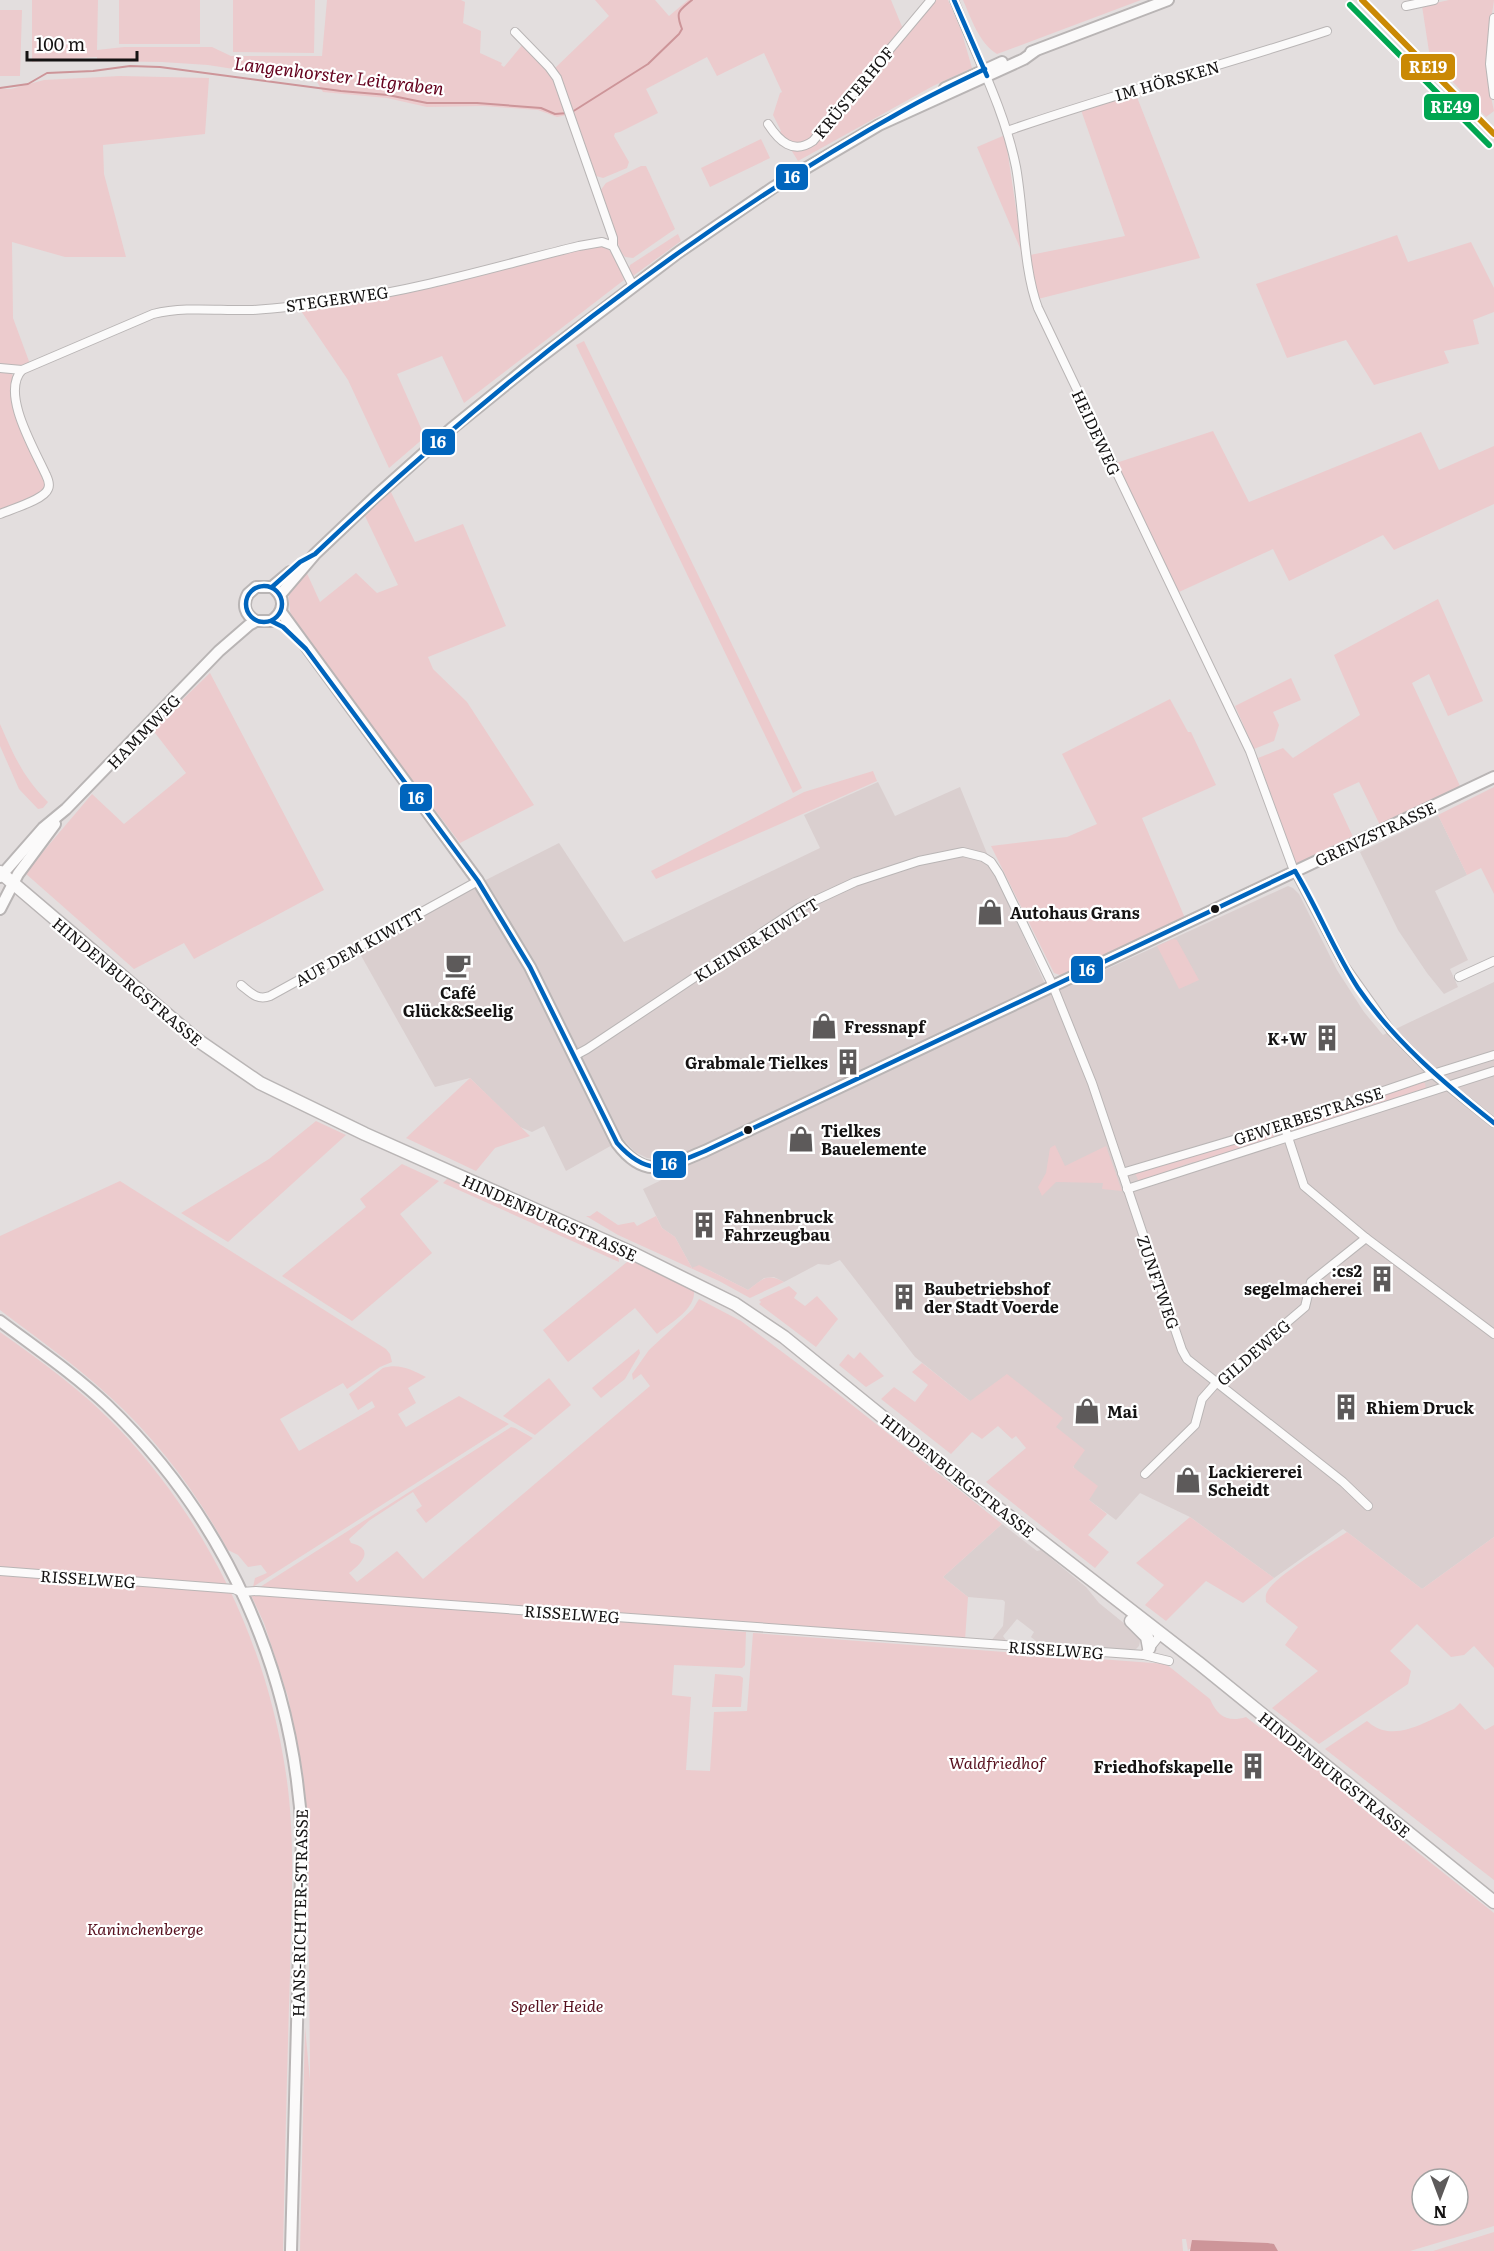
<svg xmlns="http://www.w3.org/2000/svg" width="1494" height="2251" viewBox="0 0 1494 2251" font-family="Literata,serif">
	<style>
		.built { fill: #dacfcf }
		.green { fill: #eccbcd; fill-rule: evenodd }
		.water { fill: #cd9599 }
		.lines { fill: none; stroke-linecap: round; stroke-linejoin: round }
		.stream { stroke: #cd9599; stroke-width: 2 }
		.street-casing { stroke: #b9b5b5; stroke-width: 10 }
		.secondary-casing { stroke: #b9b5b5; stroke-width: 14 }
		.primary-casing { stroke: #b9b5b5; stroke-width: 15 }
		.street { stroke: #fbfafa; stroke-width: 8 }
		.secondary { stroke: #fbfafa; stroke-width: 10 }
		.primary { stroke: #fbfafa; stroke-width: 12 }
		.bus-1-casing { stroke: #fff; stroke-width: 9 }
		.bus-1 { stroke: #0065bd; stroke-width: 4.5 }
		.rail-1-casing { stroke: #fff; stroke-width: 10 }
		.rail-2-casing { stroke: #fff; stroke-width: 10 }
		.rail-1 { stroke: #ca8904; stroke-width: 6 }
		.rail-2 { stroke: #00a651; stroke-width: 6 }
		.bus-dot { fill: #151313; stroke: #fff; stroke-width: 2 }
		.labels { text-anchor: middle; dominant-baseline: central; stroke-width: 4.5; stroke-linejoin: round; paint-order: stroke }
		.street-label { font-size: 16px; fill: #151313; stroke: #fff }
		.poi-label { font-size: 16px; font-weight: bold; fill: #151313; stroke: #fff; text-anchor: start }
		.park-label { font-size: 16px; font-style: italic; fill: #560f1d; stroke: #fff }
		.water-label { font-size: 18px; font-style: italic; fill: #64011d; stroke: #fff }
		.line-badge { stroke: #fff; stroke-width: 2 }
		.badge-label { font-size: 16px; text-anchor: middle; font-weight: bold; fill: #fff }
	</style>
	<rect width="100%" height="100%" fill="#e3dede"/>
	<!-- built -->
	<g class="built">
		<path d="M878 782 895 816 960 787 997 878 1050 995 1288 886 1293 888 1299 894 1337 970 1364 1012 1383 1035 1494 982V1537L1422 1589 1343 1529 1274 1578 1190 1517 1140 1493 1116 1520 1089 1500 1055 1427 1062 1418 970 1401 915 1357 840 1260 829 1265 818 1264 784 1282 774 1277 764 1278 748 1290 709 1270 692 1268 675 1237 662 1228 643 1189 686 1168 680 1155 664 1159 647 1158 635 1152 623 1139 566 1171 544 1126 532 1132 520 1127 470 1078 435 1087 359 952 472 887 559 843 624 942 820 848 804 815Z"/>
		<path d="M1438 815 1467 875 1435 891 1468 960 1450 969 1458 987 1444 994 1427 973 1398 930 1360 852Z"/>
		<path d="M1002 1524 1037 1551 1041 1550 1086 1587 1099 1603 1141 1637 1139 1646 1136 1649 1126 1651 1042 1646 1031 1637 1034 1632 1017 1619 1003 1636 1008 1643 990 1642 1003 1626 1005 1602 1003 1600 968 1597 943 1577Z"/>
	</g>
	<!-- green -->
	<g class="green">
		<path d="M32 0H98L97 50 124 47H212L231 56H322L327 0H461L465 2 463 23 481 31 480 53 502 63 501 65 504 67 523 44 552 73 567 115 557 117 538 110 483 106 427 107 387 98 323 92 317 82 208 65 162 62 97 61V57L32 62Z"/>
		<rect x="119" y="0" width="81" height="44"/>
		<path d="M233 0H315L314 53 233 52Z"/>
		<path d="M595 0H655L669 16 688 0H891L903 29 810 140C796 148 788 140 777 133L781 131 773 115 780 93 782 92 764 53 717 76 707 57 646 89 658 113 620 132 615 133 614 136 629 162 627 168 603 178 596 176 554 69 609 16Z"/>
		<path d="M936 0H948L961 30 972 68 933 86 798 161 790 148 803 149Z"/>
		<path d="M963 0H1141L997 54C979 43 971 18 963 0Z"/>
		<path d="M1449 0H1494L1487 49V79L1494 111 1486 117 1430 58 1422 6Z"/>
		<path d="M0 10H22L20 76H0Z"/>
		<path d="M120 76 209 78 205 134 103 145 104 174 126 257H65L12 242 13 318 30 364 20 368 0 366V89H11L44 80Z"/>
		<path d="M1135 92 1200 258 1038 299 1030 255 1125 236 1081 110Z"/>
		<path d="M1005 135 1023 255 977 147Z"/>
		<path d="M761 139 770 158 710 187 701 168Z"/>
		<path d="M641 166H646L675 229 633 258 625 257 621 252 600 191 606 183Z"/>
		<path d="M678 234 681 241 633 276 629 268 630 265Z"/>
		<path d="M1397 235 1408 262 1471 242 1494 288V312L1473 320 1479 344 1444 351 1449 363 1374 385 1346 340 1287 358 1256 284Z"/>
		<path d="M595 245 606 246 616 259 624 280 464 403 442 356 397 374 425 437 389 468 348 380 299 308Z"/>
		<path d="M584 341 802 788 793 793 576 345Z"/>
		<path d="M0 371 11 373 13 376 12 393 46 484 45 489 40 494 0 511Z"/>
		<path d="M1213 431 1249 502 1421 432 1439 470 1494 446V504L1394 550 1383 535 1289 581 1273 549 1179 592 1116 463Z"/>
		<path d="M390 490 415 542 463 524 506 626 428 657 433 669 467 702 534 805 460 843 291 620 288 590 305 569 320 602 356 573 377 593 398 585 364 514Z"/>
		<path d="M1438 599 1483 701 1448 716 1429 674 1412 683 1460 786 1381 827 1359 782 1333 794 1354 839 1296 866 1258 758 1283 748 1293 758 1360 715 1334 655Z"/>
		<path d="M210 673 324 890 194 959 184 943 134 969 25 873 92 794 124 824 186 773 152 729Z"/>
		<path d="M1291 678 1301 700 1273 712 1279 725 1274 741 1254 749 1235 706Z"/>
		<path d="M1170 699 1188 732H1191L1216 785 1142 818 1185 918 1063 976 1054 973 991 846 1067 837 1097 824 1062 754Z"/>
		<path d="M0 724C14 756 23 777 48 802L43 808 38 809 19 789 0 746Z"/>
		<path d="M873 771 877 781 656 879 651 871 804 792Z"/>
		<path d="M1494 787V894L1481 868 1467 875 1438 815Z"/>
		<path d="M1173 939 1177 940 1199 980 1179 989 1157 946Z"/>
		<path d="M470 1078 530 1136 495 1148 476 1171 406 1138Z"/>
		<path d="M1420 1081 1425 1083 1426 1090 1365 1107 1363 1110 1299 1130 1296 1123Z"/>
		<path d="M316 1121 346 1135 228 1242 181 1213 269 1159Z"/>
		<path d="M1273 1132 1274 1139 1197 1163 1193 1162C1174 1168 1158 1176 1139 1182L1135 1173Z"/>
		<path d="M1055 1145 1065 1166 1106 1146 1122 1191 1102 1189 1103 1183 1056 1182 1042 1196 1038 1187 1046 1173 1050 1148Z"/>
		<path d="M402 1164 439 1181 400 1214 432 1253 352 1321 282 1276 366 1207 360 1199Z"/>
		<path d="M447 1179H454L527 1212 554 1228 576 1234 618 1254 619 1262 443 1183Z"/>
		<path d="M120 1181 386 1349 390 1354 392 1362 380 1367 347 1389 343 1383 280 1419 299 1451 375 1407 372 1401 358 1410 349 1394 383 1368C399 1363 412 1370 426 1377L408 1388 416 1403 398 1414 406 1427 459 1396 509 1424 253 1587 255 1578 267 1573 261 1565 248 1567 238 1555 228 1550C197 1493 156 1438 108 1395 74 1364 37 1338 0 1310V1236Z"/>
		<path d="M597 1211 618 1225 634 1222 637 1226 656 1216 662 1228 675 1237 692 1268 699 1265 748 1290C762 1280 766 1272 784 1282L750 1298 719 1281 618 1235 586 1216H590Z"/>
		<path d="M627 1262H638L693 1287C700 1307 670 1323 657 1334L635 1308 568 1362 543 1330Z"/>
		<path d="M789 1286 797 1293 794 1298 805 1306 817 1296 838 1319 816 1347 759 1304 761 1302 759 1300Z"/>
		<path d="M699 1299 741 1321 837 1393 1002 1524 943 1577 968 1597 965 1640 260 1587 511 1427 515 1428 533 1438 426 1523 416 1510 422 1506 413 1492 370 1520 349 1539 351 1543C376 1549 361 1564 349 1573L357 1582 397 1551 423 1579 650 1386 641 1374 633 1380 632 1374 649 1350 693 1309Z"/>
		<path d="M0 1332C41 1361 84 1392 119 1429 209 1524 267 1645 286 1774 296 1840 291 1908 290 1974 287 2066 285 2159 283 2251H0Z"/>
		<path d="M639 1349 640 1353 625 1379 601 1398 592 1388Z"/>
		<path d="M860 1352 884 1376 866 1387 839 1365 848 1354 854 1359Z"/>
		<path d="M922 1363 970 1401 1007 1374 1063 1418 1056 1427 1085 1450 1073 1467 1098 1486 1089 1500 1107 1514 1088 1535 1109 1552 1095 1568 986 1482 1026 1448 1016 1436 1012 1439 998 1426 982 1439 972 1432 951 1454 881 1399 894 1387 915 1402 928 1385 912 1372Z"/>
		<path d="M549 1378 571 1405 535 1435 503 1416Z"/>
		<path d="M1190 1517 1274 1578 1243 1603 1206 1581 1166 1621 1145 1605 1164 1585 1136 1563Z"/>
		<path d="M1347 1532 1422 1589 1494 1537V1668L1474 1646 1464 1655 1451 1657 1417 1624 1390 1651 1411 1671 1408 1684 1319 1744 1272 1708 1318 1671 1285 1645 1298 1627 1266 1602C1266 1598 1265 1596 1267 1592 1275 1576 1329 1544 1347 1532Z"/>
		<path d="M268 1594 746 1632 745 1665 742 1668 674 1665 672 1695 691 1697 686 1770 710 1771 714 1712 747 1711 753 1633 1166 1664 1210 1699C1217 1716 1228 1723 1246 1717L1259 1727 1283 1738 1353 1794V1801L1494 1913V2226L1410 2251H1278L1274 2244 1268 2243 1189 2249 1188 2251 1186 2239H1182L1183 2251H300L305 2027 310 2080 308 1827 303 1775 288 1697 264 1623 251 1595ZM1422 2179H1458V2215H1422Z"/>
		<path d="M715 1674 740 1676 743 1678 741 1707H712Z"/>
		<path d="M1460 1703 1485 1730 1494 1725V1880L1325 1749 1367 1721C1393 1745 1426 1721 1454 1709Z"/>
		<path d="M1494 2232V2251H1433Z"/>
	</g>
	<!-- water -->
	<path class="water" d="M1192 2240 1268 2243 1274 2244 1278 2251H1190Z"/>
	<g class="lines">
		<!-- stream -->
		<g class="stream">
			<path d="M0 88 28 84 47 73 93 71 130 66 160 67 341 91 388 95 427 103H477L541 108 555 114 568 113"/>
			<path d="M572 112 648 64 679 34 682 29C675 11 679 11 692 0"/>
		</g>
		<!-- street casing -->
		<g class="street-casing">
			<g id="street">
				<path d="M954 0C976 56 1004 108 1016 167 1024 211 1023 268 1038 308L1250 751 1293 868 1344 965 1391 1031 1433 1074 1494 1123"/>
				<path d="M1406 6 1434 0"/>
				<path d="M1494 18 1490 64 1494 95"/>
				<path d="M515 32 549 67 557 78 613 238V246"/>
				<path d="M768 124C779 141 793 155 813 141L931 0"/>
				<path d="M1007 131C1113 94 1221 66 1327 31"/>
				<path d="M0 368 22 370"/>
				<path d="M0 514C11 509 44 500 48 489 50 485 48 479 46 475 35 450 0 393 22 370L153 314C186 306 219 311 253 310 283 308 314 304 343 300 423 289 501 265 579 246L602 242 613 246 633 286"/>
				<path d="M1459 977 1494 961"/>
				<path d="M241 985C250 992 257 1001 270 996L478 881"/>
				<path d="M574 1056 587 1049 799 908 855 882 919 861 963 852 983 857 991 862 999 874 1053 986 1092 1083 1182 1350 1187 1359 1343 1482 1368 1506"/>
				<path d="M1284 1125 1304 1186 1366 1238 1494 1334"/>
				<path d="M1122 1173 1284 1125 1433 1074 1494 1055"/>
				<path d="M1127 1189 1494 1071"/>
				<path d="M1145 1474 1195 1425 1202 1399 1217 1382 1305 1307 1311 1282 1366 1238"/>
				<path d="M0 1571 234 1589 241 1592 256 1591 1144 1655"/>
				<path d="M1161 1634 1144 1655 1169 1661"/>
			</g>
		</g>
		<!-- secondary casing -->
		<g class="secondary-casing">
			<g id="secondary">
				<path d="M1031 52 1168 0"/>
				<path d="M945 88 1002 62"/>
				<path d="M272 587C286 597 285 612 271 621H256C245 615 242 605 248 594L256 587H272L290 572"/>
				<path d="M280 595 315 554 376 496 451 429 530 365 679 252 774 187 847 144 879 125 1024 59 1035 51"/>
				<path d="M281 612 478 881 530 967 617 1143C646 1182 668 1166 705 1151L1494 777"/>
				<path d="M0 877 43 828 66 809 219 651 249 625 256 621"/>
				<path d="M0 909 18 874 55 824"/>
				<path d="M0 1321C36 1348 74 1374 107 1405 226 1519 294 1672 302 1836L291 2251"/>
			</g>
		</g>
		<!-- primary casing -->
		<g class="primary-casing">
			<g id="primary">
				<path d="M0 872 196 1039 260 1083 365 1134 628 1251 735 1304 784 1337 975 1492 1017 1522 1200 1664 1494 1902"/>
				<path d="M1131 1621 1147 1637 1149 1648"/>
			</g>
		</g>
		<!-- street -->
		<use href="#street" class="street"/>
		<!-- secondary -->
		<use href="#secondary" class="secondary"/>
		<!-- primary -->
		<use href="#primary" class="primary"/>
		<!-- bus-1 casing -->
		<g class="bus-1-casing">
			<g id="bus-1">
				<path d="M954 0 987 76"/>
				<circle cx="264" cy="604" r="18"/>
				<path d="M272 587 300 562 315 554C493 385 689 230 904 110 930 95 958 82 985 69"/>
				<path d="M271 621 283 627 306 649 478 881 530 967 617 1143C649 1179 666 1167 705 1151L1295 871"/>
				<path d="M1295 871C1318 909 1334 951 1358 988 1394 1041 1444 1083 1494 1123"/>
			</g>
		</g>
		<!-- bus-1 -->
		<use href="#bus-1" class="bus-1"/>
		<!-- rail-1 casing -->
		<g class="rail-1-casing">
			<path id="rail-1" d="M1362 0 1494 134"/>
		</g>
		<!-- rail-2 casing -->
		<g class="rail-2-casing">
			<path id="rail-2" d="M1350 5 1489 145"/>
		</g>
		<!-- rail-1 -->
		<use href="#rail-1" class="rail-1"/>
		<!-- rail-2 -->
		<use href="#rail-2" class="rail-2"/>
	</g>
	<!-- icons -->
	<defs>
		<g id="shop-bare" transform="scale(2.07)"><path d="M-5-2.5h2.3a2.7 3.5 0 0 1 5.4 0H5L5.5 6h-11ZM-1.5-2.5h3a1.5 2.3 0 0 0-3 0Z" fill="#5d5a5a" stroke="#fff" stroke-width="2.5" paint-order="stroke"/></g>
		<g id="cafe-bare" transform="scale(2.07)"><path d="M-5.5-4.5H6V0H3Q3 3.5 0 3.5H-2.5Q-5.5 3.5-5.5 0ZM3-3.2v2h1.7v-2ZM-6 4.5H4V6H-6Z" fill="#5d5a5a" stroke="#fff" stroke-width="2.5" paint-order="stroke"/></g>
		<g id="building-bare" transform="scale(2.07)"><path d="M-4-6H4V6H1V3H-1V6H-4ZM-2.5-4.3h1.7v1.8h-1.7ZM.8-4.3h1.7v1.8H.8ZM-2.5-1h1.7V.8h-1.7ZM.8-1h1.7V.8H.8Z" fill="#5d5a5a" stroke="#fff" stroke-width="2.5" paint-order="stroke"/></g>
	</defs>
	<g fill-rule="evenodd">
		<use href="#shop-bare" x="990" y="912"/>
		<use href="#cafe-bare" x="458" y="965"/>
		<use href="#shop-bare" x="824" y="1026"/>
		<use href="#building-bare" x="1327" y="1038"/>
		<use href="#building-bare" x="848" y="1062"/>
		<use href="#shop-bare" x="801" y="1139"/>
		<use href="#building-bare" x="704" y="1225"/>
		<use href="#building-bare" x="1382" y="1279"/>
		<use href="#building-bare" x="904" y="1297"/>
		<use href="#building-bare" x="1346" y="1407"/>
		<use href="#shop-bare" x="1087" y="1411"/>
		<use href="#shop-bare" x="1188" y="1480"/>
		<use href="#building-bare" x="1253" y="1766"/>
	</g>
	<!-- markers -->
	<g class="bus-dot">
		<circle cx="1215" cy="909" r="5"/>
		<circle cx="748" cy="1130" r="5"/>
	</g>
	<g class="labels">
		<!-- street labels -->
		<g class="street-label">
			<text transform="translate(1167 80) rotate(-16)">IM HÖRSKEN</text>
			<text transform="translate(853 92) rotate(-50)">KRÜSTERHOF</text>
			<text transform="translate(337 298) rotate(-8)">STEGERWEG</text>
			<text transform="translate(1097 432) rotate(65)">HEIDEWEG</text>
			<text transform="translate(143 731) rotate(-46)">HAMMWEG</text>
			<text transform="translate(1375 833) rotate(-25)">GRENZSTRASSE</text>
			<text transform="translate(756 939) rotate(-32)">KLEINER KIWITT</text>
			<text transform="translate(359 946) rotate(-29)">AUF DEM KIWITT</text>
			<text transform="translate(128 981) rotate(40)">HINDENBURGSTRASSE</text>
			<text transform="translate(1308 1115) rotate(-18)">GEWERBESTRASSE</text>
			<text transform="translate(550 1217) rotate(24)">HINDENBURGSTRASSE</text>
			<text transform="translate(1159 1282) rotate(71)">ZUNFTWEG</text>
			<text transform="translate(1253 1352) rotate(-41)">GILDEWEG</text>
			<text transform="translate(958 1475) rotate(38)">HINDENBURGSTRASSE</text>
			<text transform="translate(88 1578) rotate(4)">RISSELWEG</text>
			<text transform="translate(572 1613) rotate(4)">RISSELWEG</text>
			<text transform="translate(1056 1649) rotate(4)">RISSELWEG</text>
			<text transform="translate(1335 1774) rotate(39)">HINDENBURGSTRASSE</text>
			<text transform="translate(299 1913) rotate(-89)">HANS-RICHTER-STRASSE</text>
		</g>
		<!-- poi labels -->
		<g class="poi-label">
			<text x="1010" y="912">Autohaus Grans</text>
			<text x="458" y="992" text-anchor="middle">Café<tspan x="458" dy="18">Glück&amp;Seelig</tspan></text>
			<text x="844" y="1026">Fressnapf</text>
			<text x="1307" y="1038" text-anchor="end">K+W</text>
			<text x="828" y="1062" text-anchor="end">Grabmale Tielkes</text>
			<text x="821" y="1130">Tielkes<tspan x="821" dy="18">Bauelemente</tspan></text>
			<text x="724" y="1216">Fahnenbruck<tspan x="724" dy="18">Fahrzeugbau</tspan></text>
			<text x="1362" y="1270" text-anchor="end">:cs2<tspan x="1362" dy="18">segelmacherei</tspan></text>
			<text x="924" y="1288">Baubetriebshof<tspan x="924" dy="18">der Stadt Voerde</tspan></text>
			<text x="1366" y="1407">Rhiem Druck</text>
			<text x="1107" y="1411">Mai</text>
			<text x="1208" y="1471">Lackiererei<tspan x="1208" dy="18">Scheidt</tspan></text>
			<text x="1233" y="1766" text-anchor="end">Friedhofskapelle</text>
		</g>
		<!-- park labels -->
		<g class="park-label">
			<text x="997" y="1762">Waldfriedhof</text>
			<text x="145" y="1928">Kaninchenberge</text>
			<text x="557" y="2005">Speller Heide</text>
		</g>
		<!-- water labels -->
		<g class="water-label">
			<text transform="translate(339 75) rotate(7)">Langenhorster Leitgraben</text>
		</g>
	</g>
	<g class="line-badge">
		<rect x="1400" y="53" width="56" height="28" rx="6" fill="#ca8904"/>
		<rect x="1423" y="93" width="57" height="28" rx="6" fill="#00a651"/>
		<rect x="775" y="163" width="34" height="28" rx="6" fill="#0065bd"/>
		<rect x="421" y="428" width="35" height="28" rx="6" fill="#0065bd"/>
		<rect x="399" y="783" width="34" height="29" rx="6" fill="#0065bd"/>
		<rect x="1070" y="955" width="34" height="29" rx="6" fill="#0065bd"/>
		<rect x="652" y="1150" width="35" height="29" rx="6" fill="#0065bd"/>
	</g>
	<g class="badge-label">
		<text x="1428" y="73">RE19</text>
		<text x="1451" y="113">RE49</text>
		<text x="792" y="183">16</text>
		<text x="438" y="448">16</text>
		<text x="416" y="804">16</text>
		<text x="1087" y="976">16</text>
		<text x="669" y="1170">16</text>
	</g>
	<!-- north arrow -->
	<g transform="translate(1440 2197) rotate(180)"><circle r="28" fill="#ffffff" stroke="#a1a1a1" stroke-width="1.5"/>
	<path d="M0-4.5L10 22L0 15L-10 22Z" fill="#5d5a5a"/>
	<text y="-9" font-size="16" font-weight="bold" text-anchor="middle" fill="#151313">N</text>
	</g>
	<!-- scale -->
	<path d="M27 51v9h110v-9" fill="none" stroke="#151313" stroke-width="3"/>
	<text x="36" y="51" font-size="18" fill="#151313" stroke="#ffffff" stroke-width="4.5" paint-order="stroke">100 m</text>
</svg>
